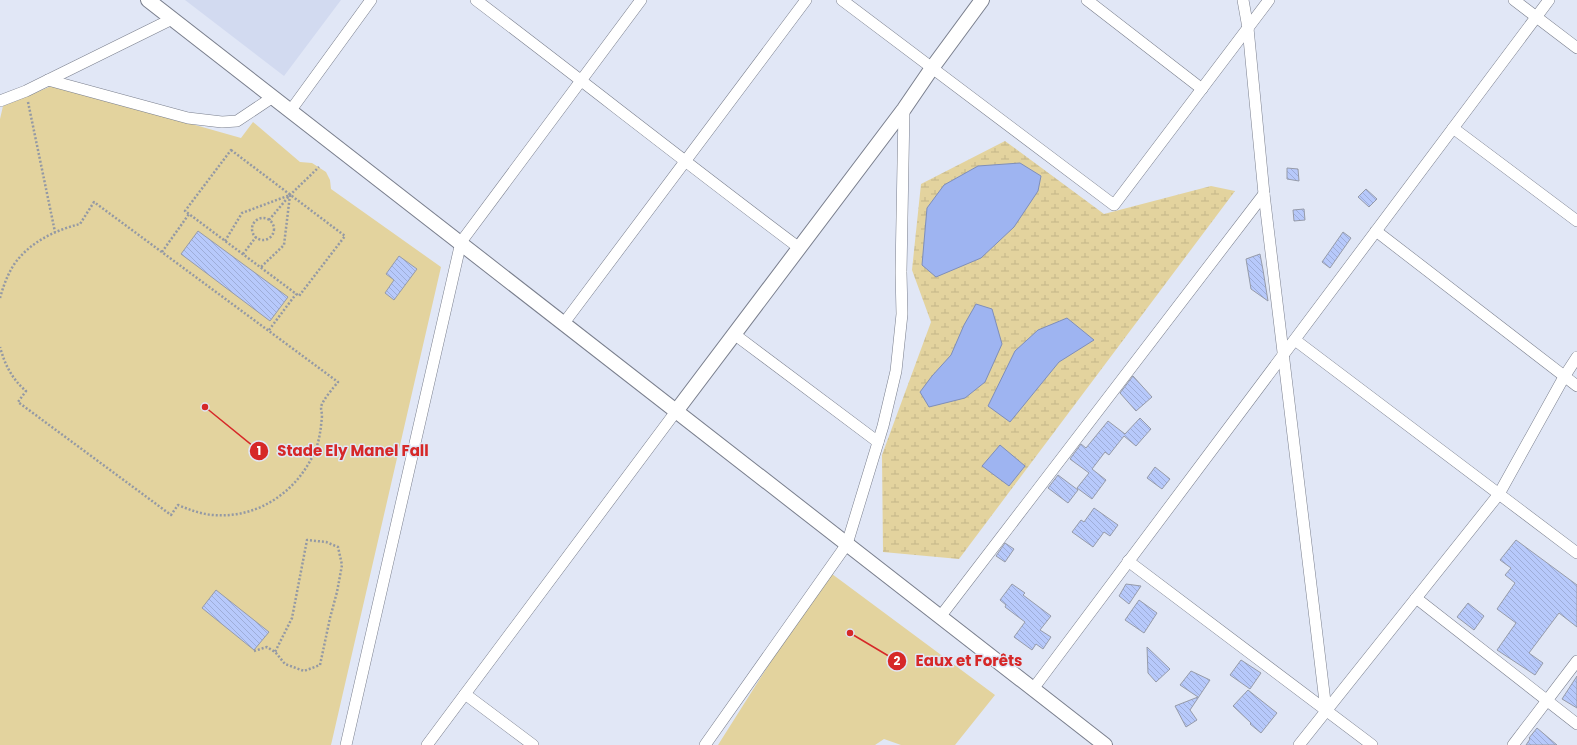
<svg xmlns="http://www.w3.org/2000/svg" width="1577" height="745" viewBox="0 0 1577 745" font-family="Poppins,sans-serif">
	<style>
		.built { fill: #d2daf0 }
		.green { fill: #e3d39e }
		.wetland { fill: url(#wetland-marsh) }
		.water { fill: #9eb4f1; stroke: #7e8eba }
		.building { fill: url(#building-back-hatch); stroke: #969ba9 }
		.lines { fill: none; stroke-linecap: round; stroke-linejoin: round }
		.minor-casing { stroke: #7a7f8d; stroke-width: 12 }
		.tertiary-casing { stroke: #7a7f8d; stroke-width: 16 }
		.path { stroke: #9499a4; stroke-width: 2.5; stroke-dasharray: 2 2; stroke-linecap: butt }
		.minor { stroke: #fff; stroke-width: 11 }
		.tertiary { stroke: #fff; stroke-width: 14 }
		.leader { fill: none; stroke: #d62828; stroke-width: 1.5 }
		.callout-dot { fill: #d62828; stroke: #e1e7f6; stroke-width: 1.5 }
		.mark-label { font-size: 12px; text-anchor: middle; font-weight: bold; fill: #fff }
		.callout-label { font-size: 15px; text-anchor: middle; font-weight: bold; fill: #d62828; stroke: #e1e7f6; stroke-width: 3; stroke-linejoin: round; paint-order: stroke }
	</style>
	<defs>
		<pattern id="wetland-marsh" width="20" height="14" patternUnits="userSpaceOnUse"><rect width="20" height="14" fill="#e3d39e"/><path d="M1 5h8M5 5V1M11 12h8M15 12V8" fill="none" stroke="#c3b689"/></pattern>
		<pattern id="building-back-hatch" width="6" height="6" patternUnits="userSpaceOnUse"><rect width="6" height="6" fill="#b7c9fb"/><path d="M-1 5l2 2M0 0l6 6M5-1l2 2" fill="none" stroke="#9eadd8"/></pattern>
	</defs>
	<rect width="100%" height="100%" fill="#e1e7f6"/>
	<!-- built -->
	<path class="built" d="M185 0H341L284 76Z"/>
	<!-- green -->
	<g class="green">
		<path d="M54 85 241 138 253 122 300 162 312 163 326 172 330 180 331 189 441 267 331 745H0V119L3 106Z"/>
		<path d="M828 571 995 695 955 745H901L884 739 875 745H718Z"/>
	</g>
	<!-- wetland -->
	<path class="wetland" d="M1005 141 1104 214 1211 186 1235 191 959 559 883 552 882 455 931 322 912 270 921 184Z"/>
	<!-- water -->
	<g class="water">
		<path d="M1020 163 1041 176 1038 191 1014 227 981 258 936 277 922 265 927 208 944 185 978 166Z"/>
		<path d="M976 304 992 309 1002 344 985 382 965 398 929 407 920 392 932 376 951 355 964 325Z"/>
		<path d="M1067 318 1094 340 1059 362 1010 422 988 406 1015 351 1038 330Z"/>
		<path d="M1000 445 1025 466 1009 486 982 466Z"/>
	</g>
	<!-- building -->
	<g class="building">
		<path d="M1287 168 1298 169 1299 181 1287 179Z"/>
		<path d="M1366 189 1377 199 1369 207 1358 197Z"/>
		<path d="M1304 209 1305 220 1294 221 1293 210Z"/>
		<path d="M198 231 288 297 270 321 181 254Z"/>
		<path d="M1343 232 1351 238 1330 268 1322 262Z"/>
		<path d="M1260 254 1263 270 1268 301 1251 289 1246 259Z"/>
		<path d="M399 256 417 269 394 300 385 293 394 280 386 274Z"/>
		<path d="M1133 376 1152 397 1136 411 1120 393Z"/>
		<path d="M1140 418 1151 429 1136 446 1124 436 1109 455 1105 452 1092 469 1106 480 1092 499 1077 488 1089 473 1070 459 1081 444 1086 448 1108 421 1125 434Z"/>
		<path d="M1155 467 1170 479 1162 489 1147 478Z"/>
		<path d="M1058 475 1078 490 1068 503 1048 488Z"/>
		<path d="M1094 508 1118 525 1110 536 1104 532 1093 547 1072 532 1081 520 1084 522Z"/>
		<path d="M1516 540 1577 585V627L1559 613 1529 653 1543 663 1535 675 1497 650 1516 623 1497 609 1515 583 1505 575 1511 568 1500 560Z"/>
		<path d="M1005 543 1014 549 1005 562 996 556Z"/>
		<path d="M1012 584 1025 593 1023 595 1051 616 1040 630 1051 637 1043 649 1036 644 1032 650 1014 637 1025 622 1005 607 1006 605 1000 600Z"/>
		<path d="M1126 584 1141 586 1129 604 1119 596Z"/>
		<path d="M216 590 269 632 254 650 202 608Z"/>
		<path d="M1139 600 1157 613 1144 633 1125 620Z"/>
		<path d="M1468 603 1484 616 1474 630 1457 617Z"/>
		<path d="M1147 647 1170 669 1156 682 1148 673Z"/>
		<path d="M1241 660 1261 673 1250 689 1230 675Z"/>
		<path d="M1191 671 1210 680 1190 710 1197 720 1186 727 1175 706 1198 697 1180 685Z"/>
		<path d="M1577 676V708L1562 699Z"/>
		<path d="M1248 690 1277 713 1261 733 1250 724 1251 723 1233 706Z"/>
		<path d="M1537 728 1557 745H1526L1530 739 1529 738Z"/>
	</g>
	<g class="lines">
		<!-- minor casing -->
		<g class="minor-casing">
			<g id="minor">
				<path d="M476 0C584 82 690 166 798 247"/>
				<path d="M842 0 1114 205 1269 0"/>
				<path d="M1087 0 1202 89"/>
				<path d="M1243 0 1248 28 1264 194 1326 710"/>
				<path d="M1514 0 1577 48"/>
				<path d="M48 80 188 118 222 122 237 121 273 97"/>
				<path d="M0 101 26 91 172 19"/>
				<path d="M291 110 371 0"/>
				<path d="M1453 128 1577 221"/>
				<path d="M1376 231 1577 386"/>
				<path d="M564 323 806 0"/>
				<path d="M734 334 878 442"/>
				<path d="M1295 340 1577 553"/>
				<path d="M1128 561 1372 745"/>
				<path d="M1416 598 1577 724"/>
				<path d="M940 617 1264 194"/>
				<path d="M1033 689 1549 0"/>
				<path d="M465 694 533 745"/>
				<path d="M346 745 461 242 641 0"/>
				<path d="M427 745 677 410"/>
				<path d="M705 745 847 544 883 426 896 371 902 314 901 272 904 109"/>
				<path d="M1299 745 1499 494 1564 377 1577 357"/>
				<path d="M1513 745 1577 661"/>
			</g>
		</g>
		<!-- tertiary casing -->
		<g class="tertiary-casing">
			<g id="tertiary">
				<path d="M148 0 1105 745"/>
				<path d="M677 410 904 109 932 68 982 0"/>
			</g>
		</g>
		<!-- path -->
		<g class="path">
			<path d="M28 102 55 232"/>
			<path d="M231 150 345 236 299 296 185 211Z"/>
			<circle cx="263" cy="229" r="11"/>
			<path d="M269 220 290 195 319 167"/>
			<path d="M225 241 242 213 290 195 284 245 261 267"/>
			<path d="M162 252 189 214"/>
			<path d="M243 254 256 237"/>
			<path d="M0 298C3 287 7 276 13 266 28 243 55 230 80 224L94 202 338 382C334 387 322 401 321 407 321 410 322 413 322 416 321 427 320 436 317 446 301 489 260 519 213 515 201 514 190 510 178 505L171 515 18 402 26 391C12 379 5 365 0 347"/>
			<path d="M269 330 296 294"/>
			<path d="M254 651 267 647 275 652 276 653 285 664 304 671 320 665 330 618 337 592 342 565 338 547 326 542 307 540 292 618 275 652"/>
		</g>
		<!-- minor -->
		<use href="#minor" class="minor"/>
		<!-- tertiary -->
		<use href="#tertiary" class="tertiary"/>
	</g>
	<!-- callouts -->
	<path class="leader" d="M205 407L259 451M850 633L897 661"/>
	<g class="callout-dot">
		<circle cx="205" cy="407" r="4"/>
		<circle cx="850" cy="633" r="4"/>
		<circle cx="259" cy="451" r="10"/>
		<circle cx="897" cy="661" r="10"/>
	</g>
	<g class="mark-label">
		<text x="259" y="455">1</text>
		<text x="897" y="665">2</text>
	</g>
	<g class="callout-label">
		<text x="353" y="456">Stade Ely Manel Fall</text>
		<text x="969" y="666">Eaux et Forêts</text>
	</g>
</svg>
